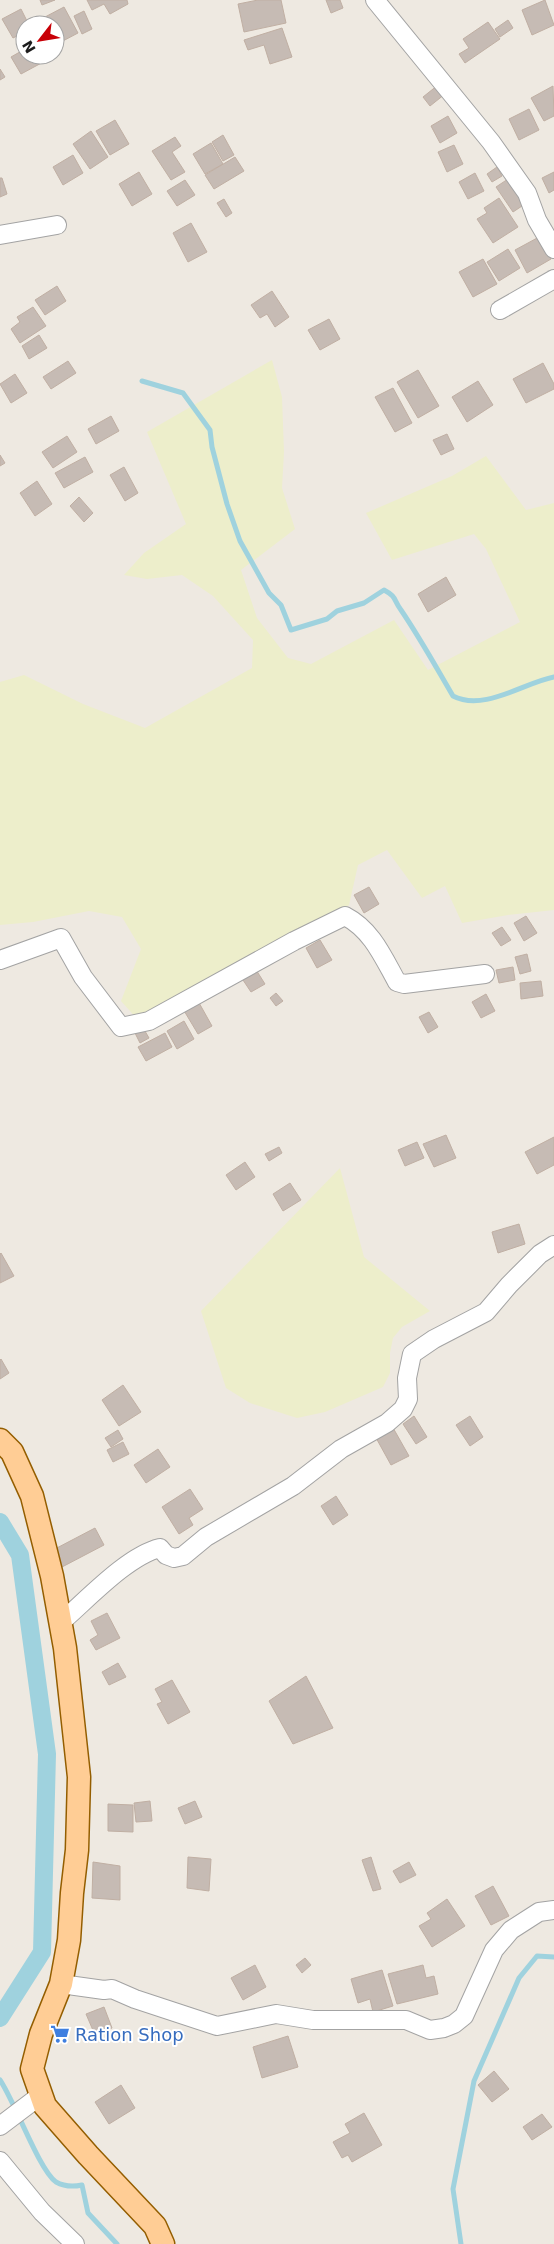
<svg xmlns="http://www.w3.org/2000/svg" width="554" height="2244" viewBox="0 0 554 2244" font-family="'DejaVu Sans',sans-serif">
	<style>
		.farmland { fill: #edeecb }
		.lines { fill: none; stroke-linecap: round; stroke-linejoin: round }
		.stream { stroke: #9fd2de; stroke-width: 5 }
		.canal { stroke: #9fd2de; stroke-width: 18 }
		.building { fill: #c6bbb4; stroke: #c0afa3 }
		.minor-casing { stroke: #a3a3a3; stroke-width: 20 }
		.major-casing { stroke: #945e00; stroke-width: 25 }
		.minor { stroke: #fff; stroke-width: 18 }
		.major { stroke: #ffcd95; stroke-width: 22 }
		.labels { text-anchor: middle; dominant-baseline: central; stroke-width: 4; stroke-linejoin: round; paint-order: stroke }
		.shop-label { font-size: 18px; fill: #366cbe; stroke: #fff; text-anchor: start }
	</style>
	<rect width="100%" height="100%" fill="#eee9e1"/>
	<!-- farmland -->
	<g class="farmland">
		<path d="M272 360 282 397 284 452 282 488 295 529 241 570 257 618 288 658 311 664 394 620 428 670 520 622 486 549 474 534 392 560 366 513 452 476 486 456 526 510 554 503V910L508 915 462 923 445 886 422 898 387 850 358 865 349 905 139 1021 121 1001 141 949 122 917 89 911 33 922 0 925V682L24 675 83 704 145 728 252 668 253 640 213 596 182 575 147 579 124 575 144 553 186 524 147 432Z"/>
		<path d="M340 1168 364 1257 430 1311 402 1327 393 1338 390 1353V1373L383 1387 325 1412 297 1418 250 1403 226 1388 201 1311Z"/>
	</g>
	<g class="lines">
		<!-- stream -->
		<g class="stream">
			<path d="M142 381 183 393 210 430 212 447 227 504 240 541 269 593 281 605 291 630 327 619 337 611 364 603 384 590C397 597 393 599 401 610 420 638 436 667 453 696 484 712 523 683 554 677"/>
			<path d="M0 2080C15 2102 39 2170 56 2182 65 2187 73 2187 82 2185L88 2213 117 2244"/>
			<path d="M461 2244 453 2189 474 2081 519 1978 537 1956 554 1957"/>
		</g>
		<!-- canal -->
		<path class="canal" d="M0 1522 20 1555 47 1754 42 1952 0 2018"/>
	</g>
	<!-- building -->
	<g class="building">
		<path d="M40 0H55L42 5Z"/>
		<path d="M87 0H127L128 4 110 14 104 4 92 10Z"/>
		<path d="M258 0H281L286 23 244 32 238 4Z"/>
		<path d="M326 0H340L343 8 331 13Z"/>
		<path d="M545 0 554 25 532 35 522 10Z"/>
		<path d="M64 7 78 33 59 43 55 35V25H50L45 17Z"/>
		<path d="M21 9 29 25H25V32L13 38 2 19Z"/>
		<path d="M84 11 92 29 82 34 74 16Z"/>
		<path d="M508 20 513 28 500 37 495 29Z"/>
		<path d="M488 22 500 39 465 63 459 54 469 48 463 39Z"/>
		<path d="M282 28 292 57 270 64 264 45 248 50 244 40Z"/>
		<path d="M25 49V55H44L47 60 21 74 11 57Z"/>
		<path d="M0 69 5 77 0 80Z"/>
		<path d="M438 85 445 94 430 106 423 97Z"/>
		<path d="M553 86 554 116 544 121 531 98Z"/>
		<path d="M529 109 539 130 519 140 509 119Z"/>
		<path d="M448 116 457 133 440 143 431 126Z"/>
		<path d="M115 120 129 144 110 155 96 131Z"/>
		<path d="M91 131 108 157 90 169 73 144Z"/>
		<path d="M223 135 234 155 223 161 212 142Z"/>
		<path d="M175 137 181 146 172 152 185 172 171 180 152 151Z"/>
		<path d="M211 143 223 164 205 174 193 154Z"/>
		<path d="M454 145 463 164 447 172 438 152Z"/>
		<path d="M73 155 83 173 63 185 53 167Z"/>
		<path d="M235 157 244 171 214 189 205 175Z"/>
		<path d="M497 167 502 176 492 182 487 174Z"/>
		<path d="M139 172 152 194 132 206 119 184Z"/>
		<path d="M554 172V190L549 193 542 178Z"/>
		<path d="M475 173 484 191 468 199 459 182Z"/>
		<path d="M511 177 528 202 513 212 496 187Z"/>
		<path d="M0 178H2L7 194 0 197Z"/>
		<path d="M185 180 195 195 177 206 167 191Z"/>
		<path d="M499 198 518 227 493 243 477 219 487 213 484 208Z"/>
		<path d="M224 199 232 213 226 217 217 203Z"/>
		<path d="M191 223 207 252 188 262 173 233Z"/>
		<path d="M539 237 551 259 527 273 515 250Z"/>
		<path d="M508 249 520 268 499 281 487 262Z"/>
		<path d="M483 259 497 284 473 297 459 272Z"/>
		<path d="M57 286 66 301 45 315 35 300Z"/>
		<path d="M272 291 289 317 275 327 267 314 260 318 251 305Z"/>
		<path d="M33 307 46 326 20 343 11 329 20 322 17 317Z"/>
		<path d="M329 319 340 339 320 350 308 330Z"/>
		<path d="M39 335 47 348 29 359 22 346Z"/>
		<path d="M68 361 76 373 51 389 43 377Z"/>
		<path d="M543 363 554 384V389L526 403 513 379Z"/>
		<path d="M418 370 439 406 418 418 397 382Z"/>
		<path d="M15 374 27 393 11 403 0 384Z"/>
		<path d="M478 381 493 405 467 422 452 397Z"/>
		<path d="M393 388 412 423 395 432 375 397Z"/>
		<path d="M111 416 119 431 96 444 88 429Z"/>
		<path d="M447 434 454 449 441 455 433 440Z"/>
		<path d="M67 436 77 452 53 468 42 452Z"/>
		<path d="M0 455 5 463 0 466Z"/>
		<path d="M85 457 93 472 64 488 55 473Z"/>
		<path d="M124 467 138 493 125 501 110 475Z"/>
		<path d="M37 481 52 504 35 516 20 493Z"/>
		<path d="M79 497 93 513 84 522 70 506Z"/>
		<path d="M446 577 456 595 428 612 418 594Z"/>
		<path d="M369 887 379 904 364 913 354 895Z"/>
		<path d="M526 916 537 933 524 941 514 923Z"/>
		<path d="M502 927 511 940 501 946 492 933Z"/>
		<path d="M320 940 332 960 317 968 306 948Z"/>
		<path d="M527 954 531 971 520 974 515 957Z"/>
		<path d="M253 965 265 984 251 992 239 974Z"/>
		<path d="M513 967 515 980 499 983 496 970Z"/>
		<path d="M541 981 543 996 521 999 520 983Z"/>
		<path d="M276 993 283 1001 276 1006 270 998Z"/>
		<path d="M486 994 495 1011 481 1018 472 1002Z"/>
		<path d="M198 1001 212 1026 198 1034 183 1009Z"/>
		<path d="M429 1012 438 1027 428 1033 419 1017Z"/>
		<path d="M184 1021 194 1039 177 1049 167 1031Z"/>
		<path d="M142 1026 149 1038 140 1043 134 1031Z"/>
		<path d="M165 1033 172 1047 146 1061 138 1047Z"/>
		<path d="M446 1135 456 1158 434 1167 423 1144Z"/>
		<path d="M554 1137V1165L537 1174 525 1152Z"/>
		<path d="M417 1142 424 1158 405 1166 398 1150Z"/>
		<path d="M279 1147 282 1153 269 1161 265 1154Z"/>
		<path d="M245 1162 255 1177 236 1190 226 1175Z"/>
		<path d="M290 1183 301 1200 283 1211 273 1194Z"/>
		<path d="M519 1224 525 1244 498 1253 492 1232Z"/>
		<path d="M1 1253 14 1276 0 1283V1254Z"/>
		<path d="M1 1359 9 1373 0 1379V1360Z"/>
		<path d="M123 1385 141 1412 119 1426 102 1400Z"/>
		<path d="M414 1416 427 1437 416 1444 403 1424Z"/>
		<path d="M470 1416 483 1437 470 1446 456 1425Z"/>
		<path d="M392 1426 409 1456 391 1465 375 1436Z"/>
		<path d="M118 1430 123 1439 111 1447 105 1438Z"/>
		<path d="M123 1442 129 1454 113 1462 107 1450Z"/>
		<path d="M158 1449 170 1467 146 1483 134 1465Z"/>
		<path d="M190 1489 203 1509 189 1518 193 1525 179 1534 162 1507Z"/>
		<path d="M336 1496 348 1515 333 1525 321 1506Z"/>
		<path d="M95 1528 104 1545 62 1567 53 1550Z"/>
		<path d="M107 1613 120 1638 96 1650 90 1640 98 1635 91 1621Z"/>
		<path d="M118 1663 126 1677 109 1685 102 1672Z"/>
		<path d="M306 1676 333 1728 293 1744 269 1701Z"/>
		<path d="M172 1680 190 1712 168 1724 157 1704 162 1702 155 1689Z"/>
		<path d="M150 1801 152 1821 136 1822 134 1803Z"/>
		<path d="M195 1801 202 1817 185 1824 178 1808Z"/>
		<path d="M108 1804 133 1805V1832L108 1831Z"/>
		<path d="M188 1857 211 1859 209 1891 187 1888Z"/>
		<path d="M371 1857 381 1889 373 1891 362 1860Z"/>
		<path d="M93 1862 120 1866V1900L92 1898Z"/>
		<path d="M409 1862 416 1875 400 1883 393 1871Z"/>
		<path d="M493 1886 509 1916 491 1925 475 1896Z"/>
		<path d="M447 1899 465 1926 432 1947 419 1926 431 1919 427 1913Z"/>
		<path d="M305 1958 311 1965 302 1973 296 1965Z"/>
		<path d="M255 1965 266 1987 243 2000 231 1978Z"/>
		<path d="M423 1965 426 1978 434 1976 438 1994 397 2004 388 1974Z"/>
		<path d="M382 1970 393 2006 373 2012 370 1999 358 2003 351 1979Z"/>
		<path d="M104 2007 112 2028 95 2035 86 2014Z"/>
		<path d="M288 2036 298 2067 262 2078 253 2047Z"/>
		<path d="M494 2071 509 2089 492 2102 478 2085Z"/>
		<path d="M121 2085 135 2108 109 2124 95 2102Z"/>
		<path d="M364 2113 382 2145 352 2162 348 2155 342 2158 333 2142 350 2133 345 2124Z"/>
		<path d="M542 2114 552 2127 532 2140 523 2127Z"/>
	</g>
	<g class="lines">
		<!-- minor casing -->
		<g class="minor-casing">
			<g id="minor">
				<path d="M375 0 491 142 527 193 537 220 554 249"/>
				<path d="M0 235 57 225"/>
				<path d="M500 310 554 279"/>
				<path d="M0 960 61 938 83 977 121 1027 149 1021 294 941 345 916C372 930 383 957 397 982L404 984 485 974"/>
				<path d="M60 1623C87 1600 127 1556 160 1548L166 1555 174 1558 183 1556 206 1537 293 1486 341 1449 387 1423 403 1409 408 1399 407 1378 412 1354 434 1339 486 1312 509 1285 540 1254 554 1245"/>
				<path d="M61 1984 104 1990 112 1989 135 1999 217 2026 276 2014 313 2020H406L430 2030 444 2028 454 2024 464 2016 494 1950 511 1930 539 1912 554 1910"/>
				<path d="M0 2126 41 2095"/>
				<path d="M0 2161 42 2212 75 2244"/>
			</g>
		</g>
		<!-- major casing -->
		<g class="major-casing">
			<path id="major" d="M0 1440 12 1452 32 1496 52 1576 65 1648 79 1777 77 1850 72 1893 69 1940 61 1984 41 2034 32 2069 45 2106 88 2155 155 2226 163 2244"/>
		</g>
		<!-- minor -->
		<use href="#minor" class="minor"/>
		<!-- major -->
		<use href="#major" class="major"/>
	</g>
	<!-- icons -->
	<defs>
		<g id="supermarket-bare" transform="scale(1.5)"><path d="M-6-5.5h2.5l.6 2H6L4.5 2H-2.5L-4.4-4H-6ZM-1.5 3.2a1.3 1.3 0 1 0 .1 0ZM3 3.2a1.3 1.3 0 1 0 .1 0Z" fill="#3f7fe0" stroke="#fff" stroke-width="2.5" paint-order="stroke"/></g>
	</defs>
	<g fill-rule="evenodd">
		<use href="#supermarket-bare" x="60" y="2034"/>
	</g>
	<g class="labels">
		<!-- shop labels -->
		<g class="shop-label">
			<text x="75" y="2034">Ration Shop</text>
		</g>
	</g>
	<!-- north arrow -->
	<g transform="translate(40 40) rotate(239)"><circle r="24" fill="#ffffff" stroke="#a4a4a4"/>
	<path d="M0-4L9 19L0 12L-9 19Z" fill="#c80007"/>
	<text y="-8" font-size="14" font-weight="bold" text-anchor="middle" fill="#1c1c1c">N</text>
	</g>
</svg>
